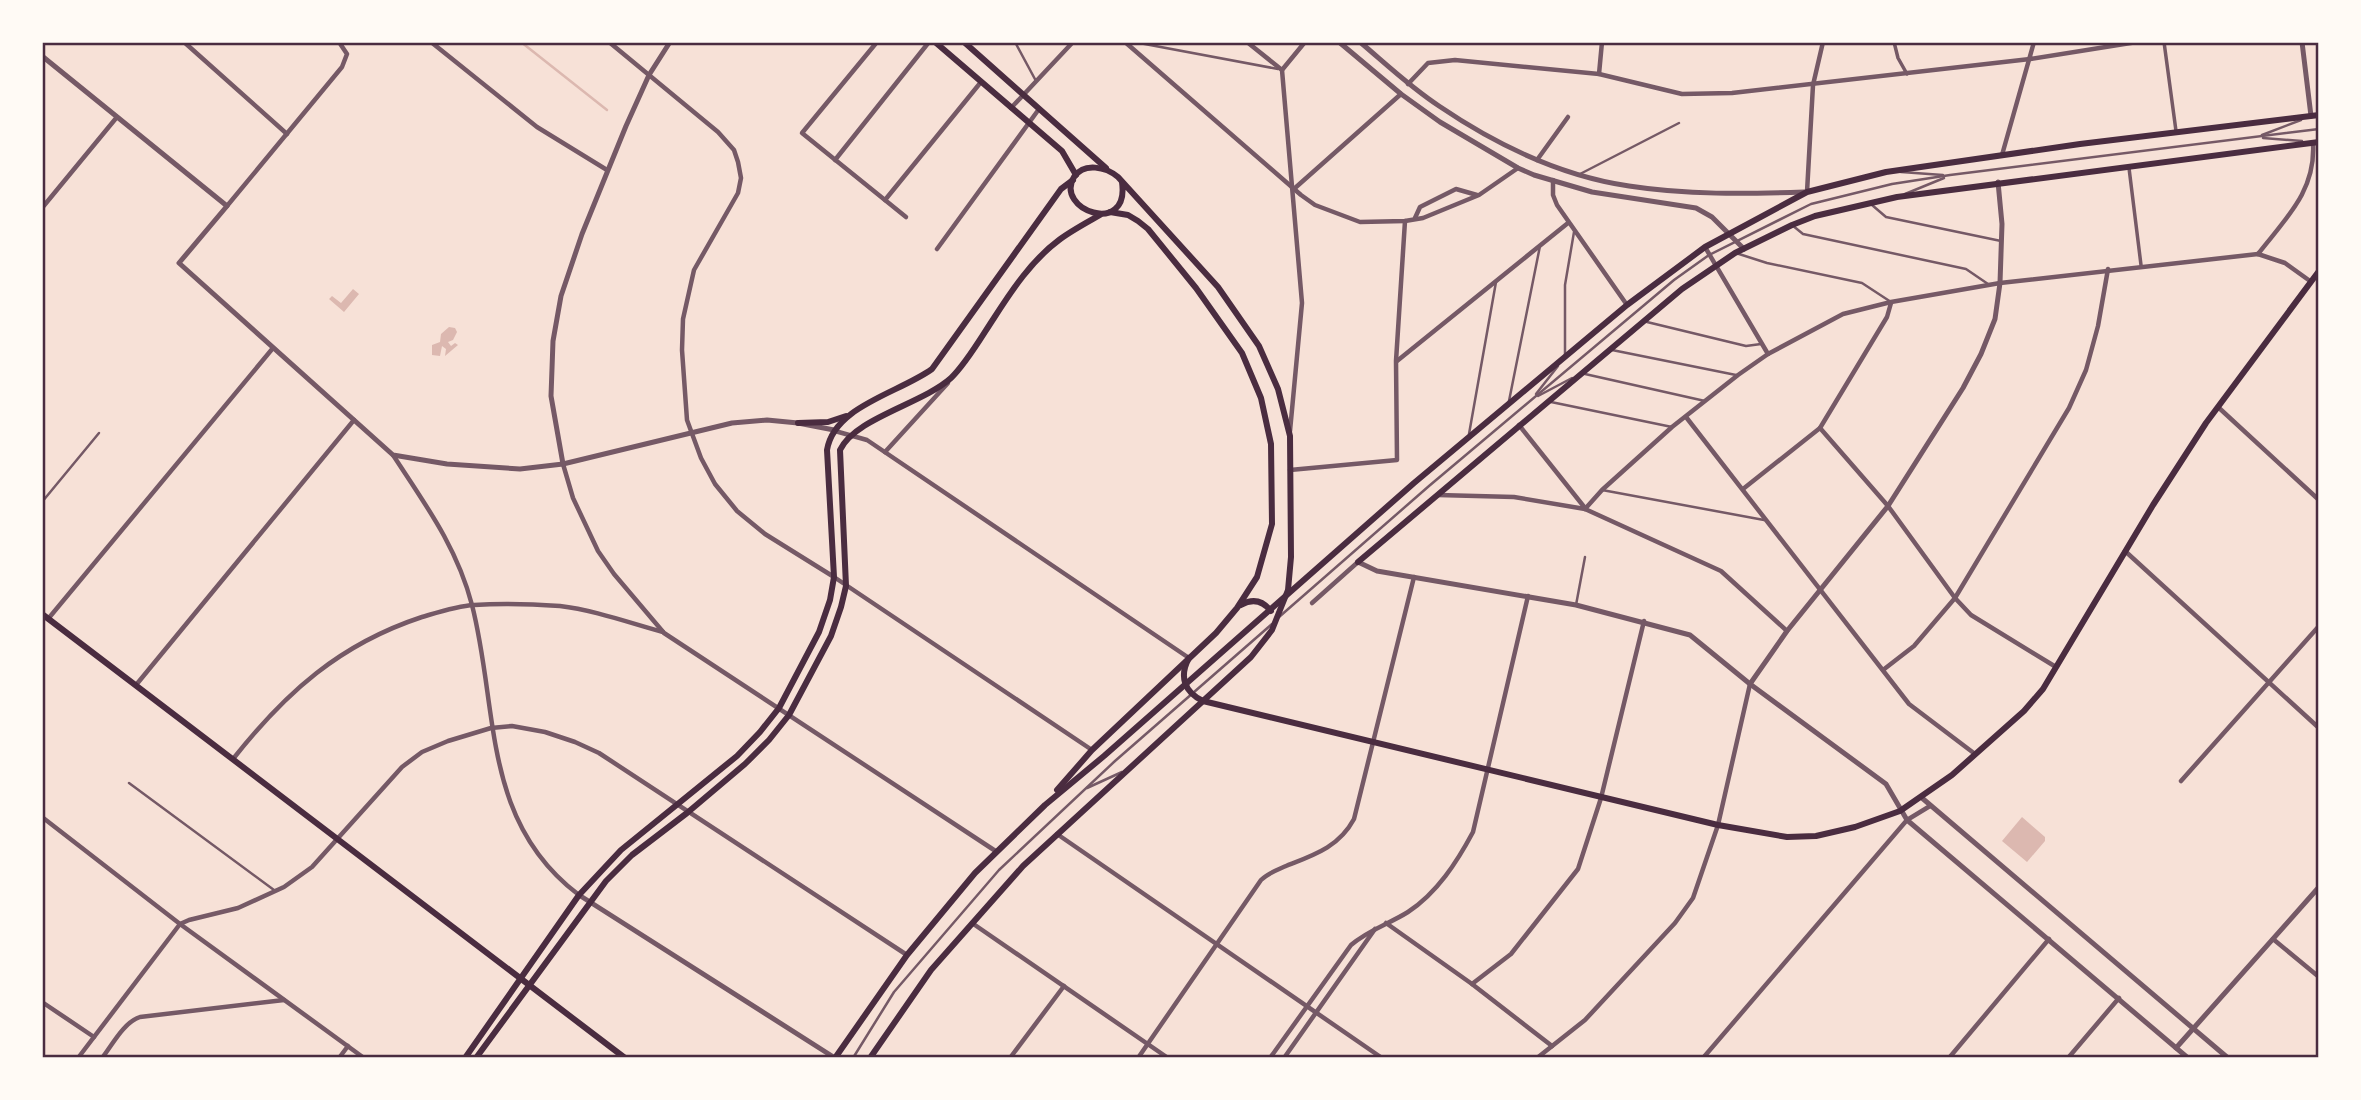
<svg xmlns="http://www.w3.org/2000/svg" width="2361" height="1100" viewBox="0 0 2361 1100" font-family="'Fira Sans',sans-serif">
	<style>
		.water { fill: #dcb8b0 }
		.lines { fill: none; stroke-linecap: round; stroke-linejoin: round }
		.stream { stroke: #dcb8b0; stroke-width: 2.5 }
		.service { stroke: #755966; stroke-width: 2.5 }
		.pedestrian { stroke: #755966; stroke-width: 3.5 }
		.minor { stroke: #755966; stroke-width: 4.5 }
		.tertiary { stroke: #755966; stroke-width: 5 }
		.secondary { stroke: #4a2c40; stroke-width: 6 }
		.neatline { fill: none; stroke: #4a2c40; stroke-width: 2.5 }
	</style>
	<rect width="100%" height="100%" fill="#f7e1d7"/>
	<!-- water -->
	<g class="water">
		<path d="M353 289 359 294 344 312 329 299 332 296 341 303Z"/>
		<path d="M449 327 455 328 457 332 453 340 448 342 451 346 455 343 458 345 445 356 446 349 442 346 440 356 432 355V345L440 342 441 334Z"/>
		<path d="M2022 817 2045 837V841L2027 862 2002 841Z"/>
	</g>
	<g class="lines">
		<!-- stream -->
		<path class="stream" d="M521 42 607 110"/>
		<!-- service -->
		<g class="service">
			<path d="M1015 42 1036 81"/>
			<path d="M1134 42 1278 69"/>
			<path d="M2262 135 2301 120"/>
			<path d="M2263 138 2302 141"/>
			<path d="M1901 172 1943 175"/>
			<path d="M1580 174 1679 123"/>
			<path d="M1905 194 1944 178"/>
			<path d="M1872 205 1886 217 2001 241"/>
			<path d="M1792 225 1803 234 1966 269 1988 284"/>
			<path d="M1739 254 1767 263 1862 283 1891 302"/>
			<path d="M1647 322 1746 346 1761 344"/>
			<path d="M1612 350 1736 375"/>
			<path d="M1565 355V285L1574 232"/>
			<path d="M1585 374 1705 401"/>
			<path d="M1536 394 1558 366"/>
			<path d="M1538 396 1572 378"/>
			<path d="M1509 401 1540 246"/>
			<path d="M1551 402 1672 427"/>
			<path d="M1469 434 1496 282"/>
			<path d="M1602 490 1764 520"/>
			<path d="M42 502 99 433"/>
			<path d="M1576 605 1585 557"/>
			<path d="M1279 617 1429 486 1674 280 1709 255 1811 204 1892 184 1950 175 2319 129"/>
			<path d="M129 783 274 890"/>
			<path d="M1087 788 1122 772"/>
			<path d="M853 1058 894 992 999 870 1115 761 1272 624"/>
		</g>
		<!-- pedestrian -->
		<g class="pedestrian">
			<path d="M1894 42 1898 58 1907 74"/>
			<path d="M2164 42 2176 131"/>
			<path d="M2129 168 2141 265"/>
		</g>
		<!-- minor -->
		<g class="minor">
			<path d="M184 42 287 134"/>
			<path d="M431 42 537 127 607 170"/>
			<path d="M609 42 718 132 734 150 738 162 741 178 738 193 694 270 683 319 682 350 687 420 701 458 715 484 737 511 765 534 834 577 1092 750"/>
			<path d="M877 42 802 133 906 217"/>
			<path d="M1125 42 1301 195 1315 205 1360 222 1405 221 1423 218 1479 195 1518 168"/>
			<path d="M1247 42 1282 70"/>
			<path d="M1599 74 1602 42"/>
			<path d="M1408 84 1428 63 1455 60 1599 74 1682 94 1732 93 2030 59 2137 42"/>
			<path d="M1011 108 1073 42"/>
			<path d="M2002 155 2034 42"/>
			<path d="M835 160 929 42"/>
			<path d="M1537 160 1568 117"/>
			<path d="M1553 180V195L1557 205 1627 305"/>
			<path d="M1295 188 1401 94"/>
			<path d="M1807 192 1813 85 1823 42"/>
			<path d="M885 200 981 82"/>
			<path d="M227 206 342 67 347 54 339 42"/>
			<path d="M42 208 117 117"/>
			<path d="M1415 218 1420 207 1456 189 1477 195"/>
			<path d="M1705 247 1768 354"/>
			<path d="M937 249 1039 109"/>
			<path d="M2258 254C2286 218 2316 191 2313 143"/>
			<path d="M1397 361 1568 223"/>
			<path d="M2218 407 2319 500"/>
			<path d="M1686 417 1909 704 1975 754"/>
			<path d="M1519 425 1585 508"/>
			<path d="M1820 428 1888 506 1955 598 1971 615 2056 667"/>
			<path d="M835 431 867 440 1189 658"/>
			<path d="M1290 431 1302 303 1282 70 1305 42"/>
			<path d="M885 452 948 383"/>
			<path d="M393 455C425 504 457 547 472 605 499 710 481 821 579 895"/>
			<path d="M563 464 573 498 598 551 614 574 664 633 997 852"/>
			<path d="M1290 470 1397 460 1396 361 1405 221"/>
			<path d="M1743 489 1820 428 1887 317 1891 303"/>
			<path d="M1438 495 1514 497 1585 509 1721 571 1787 631"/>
			<path d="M1585 509 1602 490 1672 427 1738 375 1768 354 1843 314 1891 302 2000 283 2258 254 2285 263 2310 281"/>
			<path d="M2125 551 2319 728"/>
			<path d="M1312 603 1358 562"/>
			<path d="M48 619 273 348"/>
			<path d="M1883 670 1914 646 1955 598 2069 408 2086 370 2098 326 2108 269"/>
			<path d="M136 685 354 420"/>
			<path d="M233 759C286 692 340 644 422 617 439 612 457 606 474 605 502 603 532 604 560 606 594 610 630 623 663 632"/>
			<path d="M2181 781 2319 626"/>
			<path d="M42 817 180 924 364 1058"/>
			<path d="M1057 834 1382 1058"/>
			<path d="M972 923 1168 1058"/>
			<path d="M1386 923 1472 984 1552 1046"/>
			<path d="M2273 939 2319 977"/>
			<path d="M1472 984 1511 954 1578 869 1601 798 1644 621"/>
			<path d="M42 1002 94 1037"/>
			<path d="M78 1058 180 924 189 920 238 908 284 887 312 867 402 767 422 752 448 741 491 728 512 726 545 732 575 742 599 753 907 955"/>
			<path d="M102 1058C113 1044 123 1023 140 1017L284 1000"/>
			<path d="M339 1058 348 1046"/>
			<path d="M1010 1058 1064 986"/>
			<path d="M1138 1058 1261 880C1268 873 1277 870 1286 866 1314 855 1339 847 1354 819L1414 577"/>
			<path d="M1270 1058 1351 945C1368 930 1389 924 1408 912 1437 893 1457 862 1473 832L1528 596"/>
			<path d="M1284 1058 1375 929"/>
			<path d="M1537 1058 1585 1020 1675 923 1693 898 1718 825 1750 684"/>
			<path d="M1703 1058 1907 820 1930 806"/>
			<path d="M1949 1058 2049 939"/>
			<path d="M2068 1058 2119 998"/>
		</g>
		<!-- tertiary -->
		<g class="tertiary">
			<path d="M1339 42 1401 94 1440 122 1518 168 1534 175 1592 192 1696 208 1712 217 1744 249"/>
			<path d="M1360 42C1386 64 1410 87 1439 106 1495 144 1561 176 1629 186 1687 195 1745 194 1804 192"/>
			<path d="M2302 42 2311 116"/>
			<path d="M42 56 227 206 179 263 393 455 447 464 520 469 563 464 732 423 767 420 798 423 834 430"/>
			<path d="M563 464 551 396 553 341 561 296 582 234 626 126 649 75 670 42"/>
			<path d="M1358 562 1377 571 1576 605 1690 635 1750 684 1886 784 1907 820 2188 1058"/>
			<path d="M1750 684 1787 631 1888 506 1963 388 1981 354 1995 319 2000 283 2002 224 1998 182"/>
			<path d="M1922 798 2228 1058"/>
			<path d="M579 895 835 1058"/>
			<path d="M2176 1048 2319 887"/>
		</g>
		<!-- secondary -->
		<g class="secondary">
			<path d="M935 42 1062 151 1076 175"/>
			<path d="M964 42 1106 168"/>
			<path d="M798 423 828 422 846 416"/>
			<path d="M1358 562 1682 289 1735 253 1792 225 1815 216 1897 197 2319 142"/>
			<path d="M1241 605C1253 598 1263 601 1271 611"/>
			<path d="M42 614 625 1058"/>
			<path d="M1189 658C1179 676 1184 692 1203 701L1718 825 1787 837 1816 836 1855 827 1900 811 1952 775 2024 711 2043 689 2153 505 2206 423 2319 271"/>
			<path d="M1057 790 1092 750 1216 633 1237 608 1257 577 1272 524 1271 444 1261 398 1242 353 1196 288 1148 229 1138 221 1128 215 1110 212"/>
			<path d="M465 1058 579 895 621 850 737 756 760 732 779 708 819 632 830 600 834 577 827 450C834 406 899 393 932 369L1061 189 1073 180"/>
			<path d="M476 1058 606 881 632 855 687 813 745 764 769 740 789 715 831 636 841 607 846 586 840 450C855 418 922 404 951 378 966 364 982 336 994 318 1012 290 1032 260 1059 240 1071 231 1086 223 1100 215"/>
			<path d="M835 1058 907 955 975 873 1045 805 1104 756 1414 483 1627 305 1705 247 1807 192 1886 172 2080 144 2319 115"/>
			<path d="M870 1058 931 970 1023 866 1251 657 1272 630 1288 590 1291 557 1290 436 1278 389 1259 346 1218 287 1118 177C1106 167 1084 162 1074 177 1054 210 1130 237 1122 182"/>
		</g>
	</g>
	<!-- border -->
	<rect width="2361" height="1100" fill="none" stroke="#fffaf5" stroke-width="88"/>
	<rect x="44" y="44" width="2273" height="1012" class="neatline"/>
</svg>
